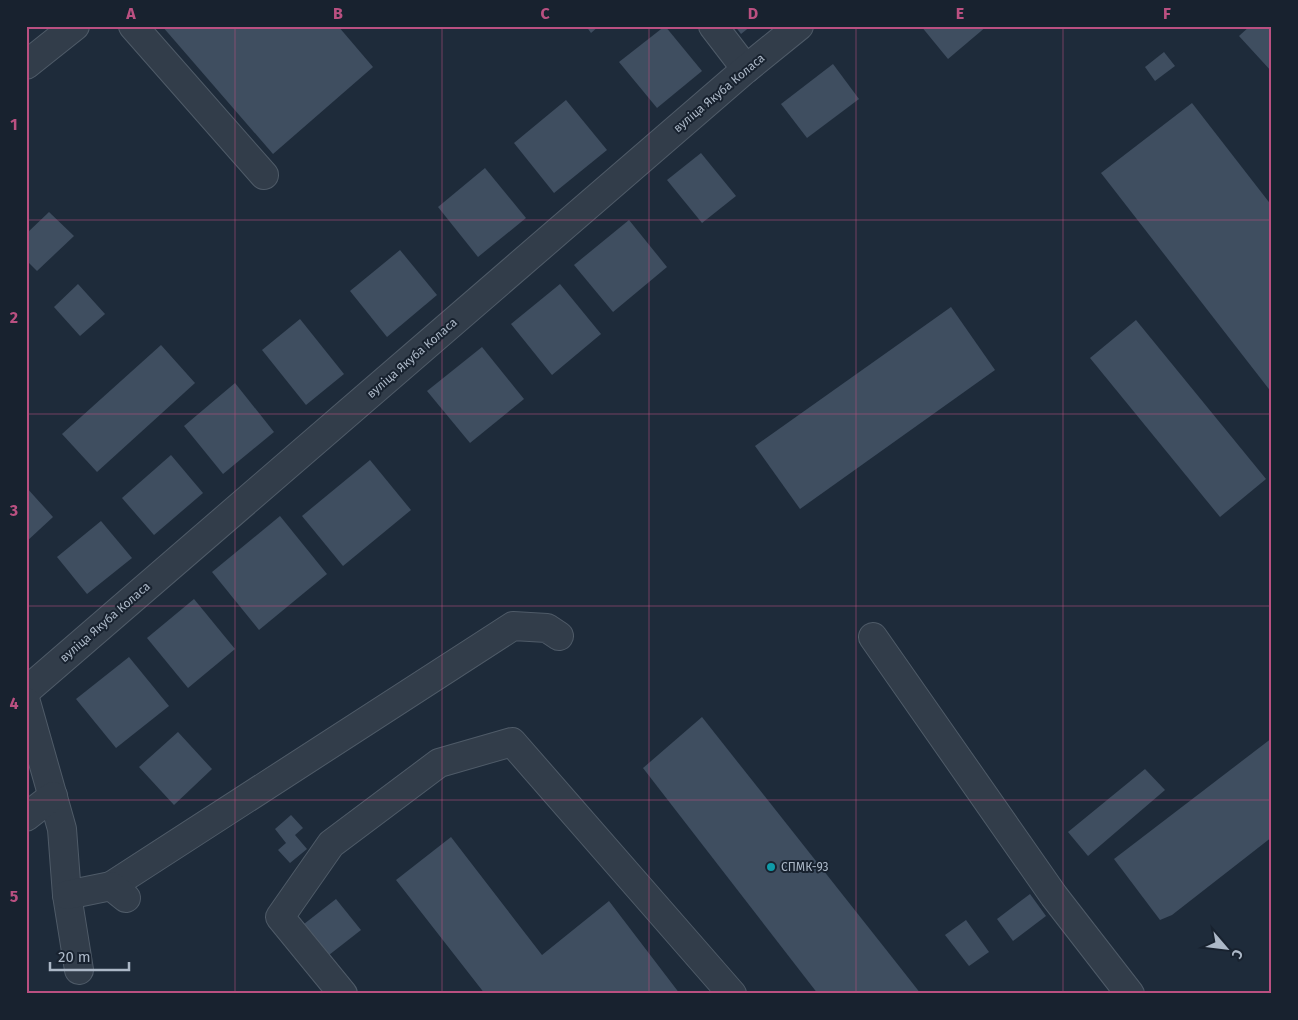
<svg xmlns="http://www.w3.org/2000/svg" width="1298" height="1020" viewBox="0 0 1298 1020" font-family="'Fira Sans',sans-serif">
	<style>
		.building { fill: #3f4e60 }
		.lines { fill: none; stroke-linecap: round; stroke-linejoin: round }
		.minor-casing { stroke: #4f5b68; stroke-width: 30 }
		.minor { stroke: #323d4a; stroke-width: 28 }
		.grid { fill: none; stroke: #ba5081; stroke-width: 1; stroke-opacity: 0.55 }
		.culture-dot { fill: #0f9aa8; stroke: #18222f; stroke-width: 2 }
		.labels { text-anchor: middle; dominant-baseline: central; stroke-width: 4; stroke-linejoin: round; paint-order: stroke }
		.street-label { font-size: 12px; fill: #acb8c7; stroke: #18222f }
		.poi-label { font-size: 12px; fill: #acb8c7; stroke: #18222f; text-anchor: start }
		.neatline { fill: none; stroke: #ba5081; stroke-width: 2 }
		.grid-label { font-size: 16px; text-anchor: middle; font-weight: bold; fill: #ba5081 }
	</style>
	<rect width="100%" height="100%" fill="#1e2b3a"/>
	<!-- building -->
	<g class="building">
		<path d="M162 26H338L373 67 273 154Z"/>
		<path d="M586 26H599L591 33Z"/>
		<path d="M665 26 702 71 657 108 619 62Z"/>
		<path d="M735 26H751L741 34Z"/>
		<path d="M921 26H987L948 59Z"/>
		<path d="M1250 26H1272V72L1239 36Z"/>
		<path d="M1164 52 1175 66 1155 81 1145 67Z"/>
		<path d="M833 64 859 99 807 138 781 104Z"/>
		<path d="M566 100 607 150 554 193 514 143Z"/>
		<path d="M1192 103 1272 206V393L1101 173Z"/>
		<path d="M701 153 736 196 702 223 667 180Z"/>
		<path d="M485 168 526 218 478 257 438 207Z"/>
		<path d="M49 212 74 236 37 271 26 260V234Z"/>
		<path d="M629 220 667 267 613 312 574 265Z"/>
		<path d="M400 250 437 295 387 337 350 291Z"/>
		<path d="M78 284 105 314 80 336 54 307Z"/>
		<path d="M560 284 601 334 552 375 511 324Z"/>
		<path d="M951 307 995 370 800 509 755 446Z"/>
		<path d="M300 319 344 374 306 405 262 350Z"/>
		<path d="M1136 320 1266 479 1220 517 1090 358Z"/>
		<path d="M161 345 195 383 97 472 62 434Z"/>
		<path d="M482 347 524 399 470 443 427 391Z"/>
		<path d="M235 383 274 432 223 474 184 426Z"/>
		<path d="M171 455 203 493 154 535 122 498Z"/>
		<path d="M370 460 411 510 343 566 302 516Z"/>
		<path d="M26 487 53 517 26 542Z"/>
		<path d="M280 516 327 574 259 630 212 572Z"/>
		<path d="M101 521 132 558 87 594 57 557Z"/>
		<path d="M194 599 235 649 188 688 147 638Z"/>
		<path d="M129 657 169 706 116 748 76 699Z"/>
		<path d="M702 717 899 966 921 994H818L643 768Z"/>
		<path d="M178 732 212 769 174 805 139 767Z"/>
		<path d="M1272 738V837L1172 915 1160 920 1114 859Z"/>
		<path d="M1145 769 1165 790 1088 856 1068 832Z"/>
		<path d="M291 815 303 828 295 835 307 849 290 863 278 850 286 843 275 829Z"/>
		<path d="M451 837 542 955 609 901 680 994H485L396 880Z"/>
		<path d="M1030 894 1046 916 1013 941 997 919Z"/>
		<path d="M336 899 361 930 329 955 304 924Z"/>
		<path d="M966 920 989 952 969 966 945 935Z"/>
	</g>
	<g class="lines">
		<!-- minor casing -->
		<g class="minor-casing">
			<g id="minor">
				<path d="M133 26 264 175"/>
				<path d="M713 26 746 69"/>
				<path d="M26 65 75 26"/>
				<path d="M873 637 1054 896 1130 994"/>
				<path d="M26 691 746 69 799 26"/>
				<path d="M26 702 62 829 67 895 79 970"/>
				<path d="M26 817 53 796"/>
				<path d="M111 886 513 626 547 628 559 636"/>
				<path d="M67 895 111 886 126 898"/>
				<path d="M343 994 280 917 331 844 439 763 512 742 732 994"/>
			</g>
		</g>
		<!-- minor -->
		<use href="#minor" class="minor"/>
	</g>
	<!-- grid -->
	<path class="grid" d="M235 26V994M442 26V994M649 26V994M856 26V994M1063 26V994M26 220H1272M26 414H1272M26 606H1272M26 800H1272"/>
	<!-- markers -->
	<circle class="culture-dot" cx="771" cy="867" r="5"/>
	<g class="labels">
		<!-- street labels -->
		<g class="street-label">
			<text transform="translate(719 93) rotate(-40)">вуліца Якуба Коласа</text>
			<text transform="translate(412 358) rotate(-41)">вуліца Якуба Коласа</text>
			<text transform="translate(105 622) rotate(-41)">вуліца Якуба Коласа</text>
		</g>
		<!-- poi labels -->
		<g class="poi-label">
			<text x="781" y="867">СПМК-93</text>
		</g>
	</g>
	<!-- border -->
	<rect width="1298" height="1020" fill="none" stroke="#18222f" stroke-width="55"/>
	<!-- north arrow -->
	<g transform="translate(1226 948) rotate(118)" stroke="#18222f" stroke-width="4" paint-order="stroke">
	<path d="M0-4L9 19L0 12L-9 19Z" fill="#acb8c7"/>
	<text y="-8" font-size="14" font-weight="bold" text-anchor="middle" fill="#acb8c7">С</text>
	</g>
	<!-- scale -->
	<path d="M50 962v8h79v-8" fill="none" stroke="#acb8c7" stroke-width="2.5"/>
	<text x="58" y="962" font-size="15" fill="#acb8c7" stroke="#18222f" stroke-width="4" paint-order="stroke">20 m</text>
	<rect x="28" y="28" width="1242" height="964" class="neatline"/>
	<g class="grid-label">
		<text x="131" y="19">A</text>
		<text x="338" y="19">B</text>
		<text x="545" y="19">C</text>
		<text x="753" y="19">D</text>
		<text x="960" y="19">E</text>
		<text x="1167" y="19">F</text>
		<text x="14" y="130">1</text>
		<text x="14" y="323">2</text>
		<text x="14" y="516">3</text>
		<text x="14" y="709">4</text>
		<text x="14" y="902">5</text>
	</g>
</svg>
